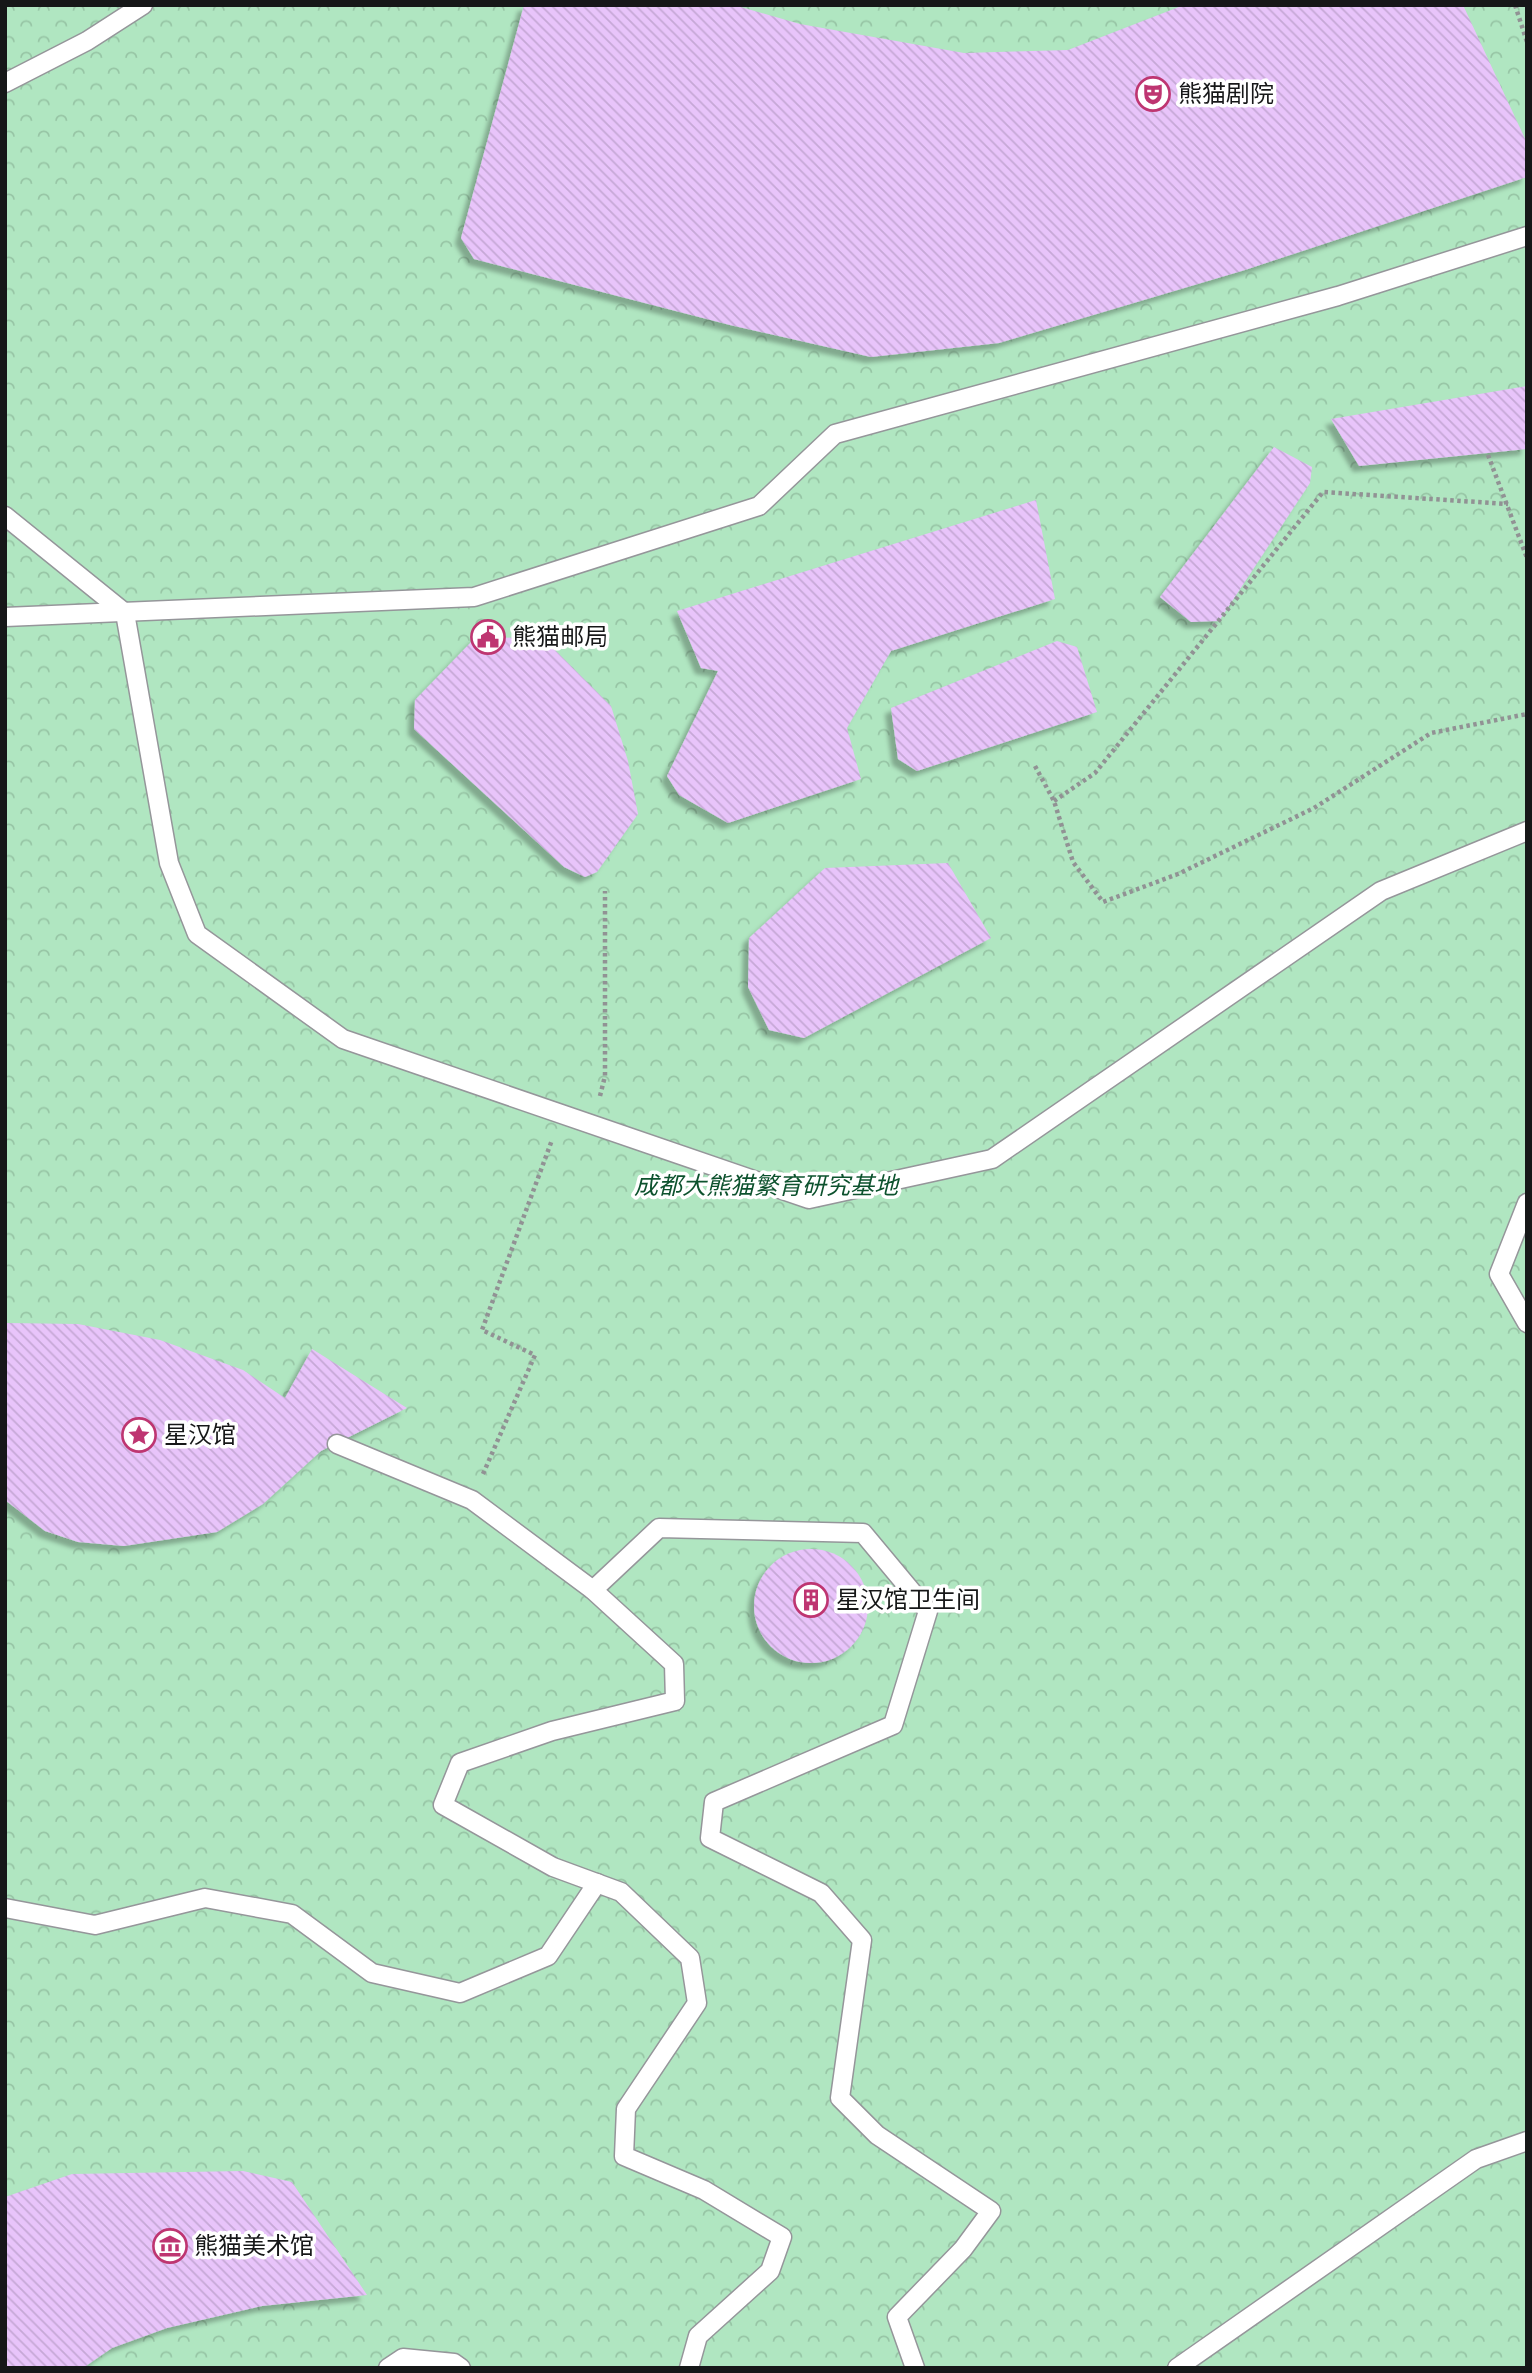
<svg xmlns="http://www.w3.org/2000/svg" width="1532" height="2373" viewBox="0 0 1532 2373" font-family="'Roboto Serif','Noto Sans SC',serif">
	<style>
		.park { fill: url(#park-crowns) }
		.building { fill: url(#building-back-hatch); filter: url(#shadow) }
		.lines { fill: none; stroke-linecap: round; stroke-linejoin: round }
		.lane-casing { stroke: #95969a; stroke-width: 21 }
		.path { stroke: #919294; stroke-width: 4.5; stroke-dasharray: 3.5 3.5; stroke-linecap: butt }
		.lane { stroke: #fff; stroke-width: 18 }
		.labels { text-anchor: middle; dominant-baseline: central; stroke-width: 7; stroke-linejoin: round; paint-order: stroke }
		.poi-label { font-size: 24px; fill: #161718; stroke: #fff; text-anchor: start }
		.park-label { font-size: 24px; font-style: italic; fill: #0d522e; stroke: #fff }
	</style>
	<defs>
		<pattern id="park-crowns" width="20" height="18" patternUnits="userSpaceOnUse" patternTransform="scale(1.75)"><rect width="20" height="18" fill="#b0e6c1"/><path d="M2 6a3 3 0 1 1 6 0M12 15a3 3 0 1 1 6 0" fill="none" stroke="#97c5a5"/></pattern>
		<pattern id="building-back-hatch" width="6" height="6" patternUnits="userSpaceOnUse" patternTransform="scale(1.75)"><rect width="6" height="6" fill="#e8c4fa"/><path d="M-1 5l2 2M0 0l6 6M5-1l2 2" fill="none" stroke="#c6a8d6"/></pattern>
		<filter id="shadow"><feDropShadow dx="-6" dy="6" stdDeviation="2" flood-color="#0004"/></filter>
	</defs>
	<rect width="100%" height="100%" fill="#f7f8fc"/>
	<!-- park -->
	<rect class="park" x="5" y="5" width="1522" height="2363"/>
	<!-- building -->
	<g class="building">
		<path d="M524 5H734L800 24 964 53 1068 50 1184 5H1463L1527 143V177L1245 270 999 343 871 357 730 325 474 259 461 238Z"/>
		<path d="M1527 386V449L1359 466 1331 419Z"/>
		<path d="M1274 447 1312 467 1310 483 1219 621 1191 622 1160 597Z"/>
		<path d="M1036 500 1055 599 891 651 847 728 861 779 728 823 679 795 667 776 718 671 701 668 677 611Z"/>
		<path d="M476 637 529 638 554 649 611 706 628 761 638 814 597 872 585 877 564 867 414 729 415 700Z"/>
		<path d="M1057 641 1077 647 1097 712 917 771 898 759 891 708Z"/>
		<path d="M948 863 991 938 804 1038 769 1030 748 987 749 938 825 868Z"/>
		<path d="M5 1323 78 1324 160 1340 243 1370 285 1398 312 1349 407 1408 321 1451 263 1504 217 1532 124 1546 78 1542 45 1531 5 1500Z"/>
		<circle cx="811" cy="1606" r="57"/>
		<path d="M243 2171 292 2182 367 2295 262 2306 167 2328 112 2348 83 2368H5V2197L72 2174Z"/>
	</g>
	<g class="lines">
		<!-- lane casing -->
		<g class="lane-casing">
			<g id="lane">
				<path d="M5 83 87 41 143 5"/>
				<path d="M5 516 125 613 169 863 197 934 343 1039 809 1199 992 1159 1381 891 1527 831"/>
				<path d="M5 617 474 597 759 506 835 434 1338 296 1527 236"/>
				<path d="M1527 1203 1499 1274 1527 1323"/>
				<path d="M337 1444 472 1500 593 1590 674 1664 675 1701 552 1731 460 1763 443 1805 553 1867 621 1892 690 1958 697 2003 626 2109 624 2156 704 2190 782 2237 770 2271 698 2336 689 2368"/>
				<path d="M593 1590 659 1528 863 1533 928 1611 893 1725 714 1802 710 1838 821 1893 862 1940 840 2098 877 2135 991 2211 963 2249 897 2317 915 2368"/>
				<path d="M5 1908 95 1925 205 1898 292 1914 372 1973 460 1993 548 1956 597 1883"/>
				<path d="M388 2368 403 2358 454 2363 461 2368"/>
				<path d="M1177 2368 1476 2159 1527 2141"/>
			</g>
		</g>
		<!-- path -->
		<g class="path">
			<path d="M1515 5 1527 42"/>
			<path d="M1488 455 1527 558"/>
			<path d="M1035 766 1054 801 1073 862 1103 902 1178 874 1314 808 1431 733 1527 714"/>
			<path d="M1054 801 1095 773 1323 492 1508 504"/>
			<path d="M600 1096 605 1076V891"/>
			<path d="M483 1474 535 1355 482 1330 552 1140"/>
		</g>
		<!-- lane -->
		<use href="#lane" class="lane"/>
	</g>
	<!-- icons -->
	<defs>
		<g id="theatre-ring" transform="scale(1.75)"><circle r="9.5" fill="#fff" stroke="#be3571" stroke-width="1.5"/><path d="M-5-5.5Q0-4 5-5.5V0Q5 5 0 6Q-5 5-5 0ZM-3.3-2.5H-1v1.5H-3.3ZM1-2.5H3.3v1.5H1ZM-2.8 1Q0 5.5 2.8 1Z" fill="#be3571"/></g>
		<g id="civic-ring" transform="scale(1.75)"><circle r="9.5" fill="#fff" stroke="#be3571" stroke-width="1.5"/><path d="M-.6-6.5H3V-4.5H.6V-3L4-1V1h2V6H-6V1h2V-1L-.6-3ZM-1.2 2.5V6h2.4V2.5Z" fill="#be3571"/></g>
		<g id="sight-ring" transform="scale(1.75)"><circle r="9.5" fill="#fff" stroke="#be3571" stroke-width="1.5"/><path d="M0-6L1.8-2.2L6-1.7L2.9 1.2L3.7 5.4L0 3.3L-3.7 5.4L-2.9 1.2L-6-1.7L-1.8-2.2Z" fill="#be3571"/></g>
		<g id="building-ring" transform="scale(1.75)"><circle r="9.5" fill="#fff" stroke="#be3571" stroke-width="1.5"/><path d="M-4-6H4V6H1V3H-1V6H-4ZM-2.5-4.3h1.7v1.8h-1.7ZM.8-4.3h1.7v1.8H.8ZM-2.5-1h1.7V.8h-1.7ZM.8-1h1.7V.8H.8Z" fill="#be3571"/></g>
		<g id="museum-ring" transform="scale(1.75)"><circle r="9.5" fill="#fff" stroke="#be3571" stroke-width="1.5"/><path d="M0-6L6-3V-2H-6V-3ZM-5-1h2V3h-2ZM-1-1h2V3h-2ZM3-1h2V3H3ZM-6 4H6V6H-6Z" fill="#be3571"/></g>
	</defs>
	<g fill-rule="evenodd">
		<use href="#theatre-ring" x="1153" y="94"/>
		<use href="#civic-ring" x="488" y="637"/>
		<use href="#sight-ring" x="139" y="1435"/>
		<use href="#building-ring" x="811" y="1600"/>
		<use href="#museum-ring" x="170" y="2246"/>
	</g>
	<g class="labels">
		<!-- poi labels -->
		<g class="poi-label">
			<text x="1178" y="94">熊猫剧院</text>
			<text x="512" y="637">熊猫邮局</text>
			<text x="164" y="1435">星汉馆</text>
			<text x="836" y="1600">星汉馆卫生间</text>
			<text x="194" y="2246">熊猫美术馆</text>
		</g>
		<!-- park labels -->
		<g class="park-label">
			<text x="766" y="1186">成都大熊猫繁育研究基地</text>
		</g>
	</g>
	<!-- border -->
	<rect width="1532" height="2373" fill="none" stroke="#161718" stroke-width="14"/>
</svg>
